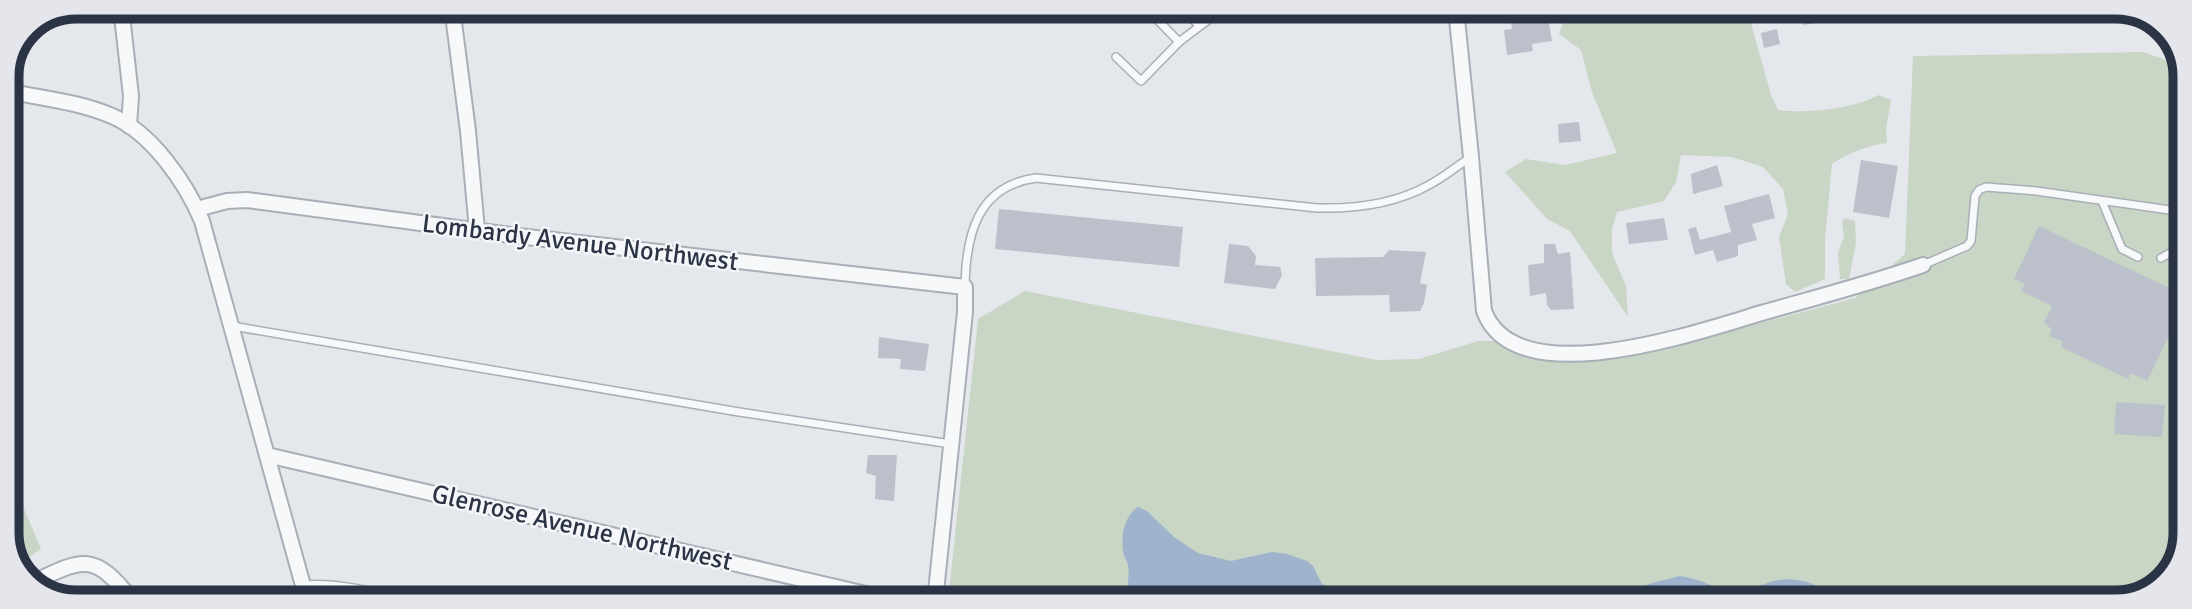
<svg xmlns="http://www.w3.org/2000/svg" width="2192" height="609" viewBox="0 0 2192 609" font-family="Signika,sans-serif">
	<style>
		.green { fill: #c9d6c5 }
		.water { fill: #9fb4cc }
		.building { fill: #bbc0ca }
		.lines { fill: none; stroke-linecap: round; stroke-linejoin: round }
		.service-casing { stroke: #a9aeb7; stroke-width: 10 }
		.minor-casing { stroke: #a9aeb7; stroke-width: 18 }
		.service { stroke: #f7f8fa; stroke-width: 7 }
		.minor { stroke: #f7f8fa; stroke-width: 14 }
		.labels { text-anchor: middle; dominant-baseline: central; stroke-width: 5; stroke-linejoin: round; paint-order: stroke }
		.street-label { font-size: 26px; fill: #2b3445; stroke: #f4f6f9 }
		.rim { fill: none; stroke: #2b3445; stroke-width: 9 }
	</style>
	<rect width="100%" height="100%" fill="#e4e7ec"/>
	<!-- green -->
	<g class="green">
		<path d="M1574 9H1747L1771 95 1778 110C1808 114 1852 109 1879 95L1891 100 1886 129 1887 143C1866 146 1849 153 1832 164L1825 238V279L1795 292 1786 284 1779 237 1788 214 1783 189 1763 167 1732 157 1681 155 1676 182 1664 201 1617 212 1612 229V253L1626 286 1628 317 1570 231 1547 219 1505 172 1526 159 1565 165 1617 153 1592 92 1581 50 1559 34 1568 10Z"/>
		<path d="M2143 52 2183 66 2185 71 2183 550 2158 587 2116 602 948 601 978 319 1025 291 1377 360 1419 359 1478 341H1496L1519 352 1551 358 1599 360 1659 350 1855 298 1905 254 1913 56Z"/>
		<path d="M1844 218 1855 221 1856 243 1849 279H1840L1838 253 1844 236 1842 222Z"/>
		<path d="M7 468 41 549 18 565 8 541Z"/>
	</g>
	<!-- water -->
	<g class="water">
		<path d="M1138 507 1147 511 1174 537 1198 553 1231 561 1272 552 1287 554 1307 561 1313 566 1322 584 1343 593 1348 594 1367 588 1387 596 1429 594 1447 601H1127C1126 589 1130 577 1128 566 1128 562 1125 559 1124 555 1120 539 1123 517 1138 507Z"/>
		<path d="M1680 576C1699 578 1715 589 1733 591 1744 592 1755 587 1765 584 1784 576 1805 578 1823 589 1829 593 1836 595 1840 602L1607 601 1652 583Z"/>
	</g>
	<!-- building -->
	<g class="building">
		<path d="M1794 9H1814L1816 23 1803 25 1802 15 1795 16Z"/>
		<path d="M1547 11 1552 41 1532 44 1533 51 1507 55 1504 30 1512 29 1510 16Z"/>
		<path d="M1777 29 1780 44 1764 48 1761 33Z"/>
		<path d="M1579 122 1581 141 1559 143 1558 124Z"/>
		<path d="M1861 160 1898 166 1889 218 1853 212Z"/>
		<path d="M1717 165 1723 186 1693 194 1691 174Z"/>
		<path d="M1769 194 1775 218 1752 224 1757 240 1738 245V256L1717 262 1713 250 1695 255 1688 229 1696 227 1700 240 1731 232 1724 206Z"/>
		<path d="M999 209 1183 227 1179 267 995 249Z"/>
		<path d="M1664 218 1668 240 1629 244 1626 223Z"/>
		<path d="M2039 226 2184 295V305L2147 381 2131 373 2128 379 2061 347 2063 342 2049 336 2052 330 2044 322 2052 306 2021 291 2025 284 2014 279Z"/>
		<path d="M1229 244 1248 246 1256 256 1255 265 1280 267 1282 275 1275 289 1224 283Z"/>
		<path d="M1544 244H1555L1558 254 1570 252 1574 309 1551 310 1547 305 1546 293 1530 296 1528 265 1544 263Z"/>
		<path d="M1389 250 1426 252 1420 283 1427 285 1424 303 1420 311 1390 312 1389 295 1316 296 1315 258 1383 257Z"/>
		<path d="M879 337 929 344 925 371 900 369 901 359 878 358Z"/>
		<path d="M2116 402 2165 405 2162 437 2114 434Z"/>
		<path d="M868 455H897L894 501 875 499 876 476 866 473Z"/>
	</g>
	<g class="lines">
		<!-- service casing -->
		<g class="service-casing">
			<g id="service">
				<path d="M1146 8 1179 42"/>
				<path d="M1183 8 1199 26"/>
				<path d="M1116 57 1141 81 1179 42 1224 8"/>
				<path d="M2102 201 2122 249 2138 257"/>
				<path d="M2161 258 2179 248 2184 234"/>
				<path d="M1923 265 1967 246 1971 241 1975 196 1979 190 1986 187 2036 191 2184 212"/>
				<path d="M965 287C966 235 977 186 1036 178L1317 208C1355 209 1395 204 1429 185 1444 177 1457 166 1471 157"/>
				<path d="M232 326 739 412 951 444"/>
				<path d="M302 585C338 582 370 591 403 600"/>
			</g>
		</g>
		<!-- minor casing -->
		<g class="minor-casing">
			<g id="minor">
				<path d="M121 7 131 96 129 126"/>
				<path d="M452 7 468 131 477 230"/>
				<path d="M1456 9 1471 157 1484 311C1516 397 1703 330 1765 312 1818 297 1871 283 1923 265"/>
				<path d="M7 91C41 98 80 102 112 116 152 133 186 183 202 221L307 600"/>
				<path d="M197 209 227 201 247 200 518 236 965 287V312L935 601"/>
				<path d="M267 455 896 601"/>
				<path d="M32 583C83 558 94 552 132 600"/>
			</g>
		</g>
		<!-- service -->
		<use href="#service" class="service"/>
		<!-- minor -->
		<use href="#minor" class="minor"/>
	</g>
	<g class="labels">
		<!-- street labels -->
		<g class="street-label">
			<text transform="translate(580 243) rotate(7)">Lombardy Avenue Northwest</text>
			<text transform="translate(582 528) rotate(13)">Glenrose Avenue Northwest</text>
		</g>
	</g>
	<!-- crop -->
	<path d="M0 0H2192V609H0ZM76 19H2116A57 57 0 0 1 2173 76V533A57 57 0 0 1 2116 590H76A57 57 0 0 1 19 533V76A57 57 0 0 1 76 19Z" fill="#e4e6eb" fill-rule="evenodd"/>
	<path class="rim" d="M76 19H2116A57 57 0 0 1 2173 76V533A57 57 0 0 1 2116 590H76A57 57 0 0 1 19 533V76A57 57 0 0 1 76 19Z"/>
</svg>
